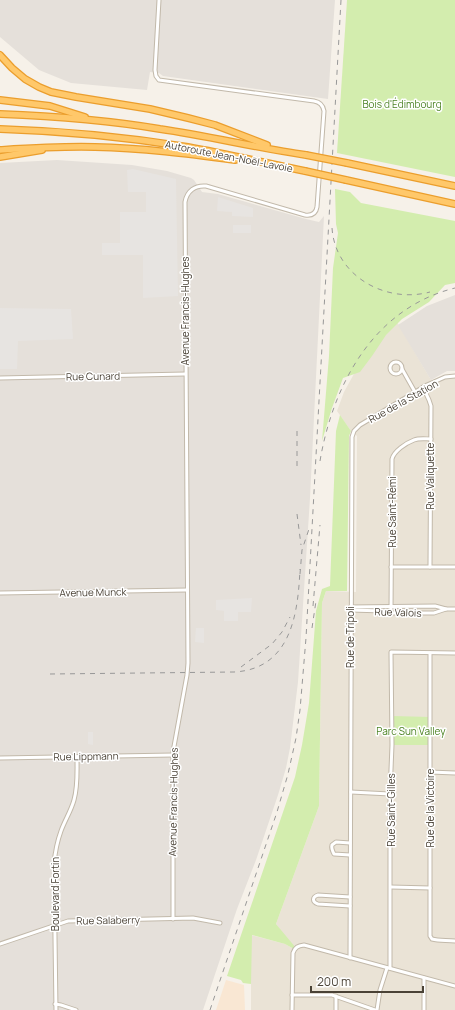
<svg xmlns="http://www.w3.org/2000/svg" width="455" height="1010" viewBox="0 0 455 1010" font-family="Manrope,sans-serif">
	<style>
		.residential { fill: #eae3d6 }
		.commercial { fill: #f9e7d3 }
		.industrial { fill: #e5e0da }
		.green { fill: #d3edae }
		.parking { fill: #e7e4e1 }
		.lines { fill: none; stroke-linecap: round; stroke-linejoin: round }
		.street-casing { stroke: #c2b9aa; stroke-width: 5 }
		.highway-casing { stroke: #eb9e2d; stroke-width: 8 }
		.street { stroke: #fff; stroke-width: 3 }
		.highway { stroke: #ffc86a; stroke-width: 5.5 }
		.rail { stroke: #989898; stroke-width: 1; stroke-dasharray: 5 5; stroke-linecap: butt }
		.highway-bridge-casing { stroke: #eb9e2d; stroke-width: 8; stroke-linecap: butt }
		.highway-bridge { stroke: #ffc86a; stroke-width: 5.5 }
		.labels { text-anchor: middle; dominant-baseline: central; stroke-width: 3; stroke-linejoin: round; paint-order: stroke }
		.park-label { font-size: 10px; fill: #4b8223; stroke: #fff }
		.street-label { font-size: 10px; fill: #4a4236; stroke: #fff }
	</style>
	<rect width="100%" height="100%" fill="#f6f1e9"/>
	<!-- residential -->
	<path class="residential" d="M397 322 431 380 434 382 455 376V1010H251V935L285 944 294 949 276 924 319 806 322 603 326 591 356 592 357 436 351 431 337 411 344 392 355 372 363 360Z"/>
	<!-- commercial -->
	<path class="commercial" d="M226 980 244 985 245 1010H216Z"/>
	<!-- industrial -->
	<g class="industrial">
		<path d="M0 0H335L328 99 163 76 159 73 150 72 147 90 71 83 39 70 0 37Z"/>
		<path d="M57 160 132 165 167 171 191 178 194 180 202 192 218 194 306 219 319 222 324 216 310 498 298 682 290 748 286 768 278 795 256 860 237 909 203 1010H0V163Z"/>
		<path d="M455 295V371H447L431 380 398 325 427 306Z"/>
	</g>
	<!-- green -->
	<g class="green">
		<path d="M347 0H455V177L337 153Z"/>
		<path d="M335 189 350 192 361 203 455 221V283L445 285 429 302 402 319 386 335 372 356 360 372 343 378 332 408 322 441 329 356 333 268 338 233 336 224Z"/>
		<path d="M340 415 351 431 349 436 347 591H326L322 603 319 806 276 924 296 948 294 949 285 944 252 935 251 984 243 983 241 980 227 976 295 777 302 745 309 703 316 611 322 589 330 586 336 431Z"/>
		<path d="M392 716 431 717 430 745H392Z"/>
	</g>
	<!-- parking -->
	<g class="parking">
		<path d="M133 169 176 179 178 296 143 298V255H102V243H120V212H146V192H128L127 170Z"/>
		<path d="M218 197 253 208V217L232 216V212L217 211Z"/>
		<rect x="233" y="225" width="18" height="8"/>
		<path d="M0 308 71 309 73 339 18 341 17 369H0Z"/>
		<path d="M252 598 251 612H238V621H224V611L216 610V600Z"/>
		<path d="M196 628H204V643L195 642Z"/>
		<path d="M88 732H93V745L88 744Z"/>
	</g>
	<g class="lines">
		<!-- street casing -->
		<g class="street-casing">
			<g id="street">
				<path d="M159 0 155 70 156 76 159 80 314 101C320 102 323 105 324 111L317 207C316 213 312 216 305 215L206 186C195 185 187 191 185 202L188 663 187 675 173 752V919"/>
				<circle cx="396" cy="368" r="6"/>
				<path d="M402 369 415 392"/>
				<path d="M0 378 185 374"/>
				<path d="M423 387 429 400 431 406 430 567"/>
				<path d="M391 567H455"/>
				<path d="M0 593 187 590"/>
				<path d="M350 607 435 606 446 609H455"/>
				<path d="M350 610 384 611 391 613H434L446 609"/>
				<path d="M391 613 392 459C394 451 406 443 414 440 419 438 425 439 431 439"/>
				<path d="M430 653V936L432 939C439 941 447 940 455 941"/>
				<path d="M0 758 173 755"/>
				<path d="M430 772 455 773"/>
				<path d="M351 792 390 794"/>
				<path d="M350 855 334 854C332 850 331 848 332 845L336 842 350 843"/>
				<path d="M391 887 430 888"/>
				<path d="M350 906 318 904C312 902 312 897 318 895L350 897"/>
				<path d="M0 944 68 921 193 918 220 923"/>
				<path d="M350 958 352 437 354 431 360 425 427 385 445 377 455 376"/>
				<path d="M390 968V794L392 745 391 652 455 653"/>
				<path d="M292 995H332L375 1010"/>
				<path d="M336 996V1010"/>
				<path d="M55 1004 61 1005 76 1010"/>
				<path d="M56 1010 54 864C55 853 57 842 61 831 65 820 71 811 74 800 78 786 77 771 77 757"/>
				<path d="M292 1010 293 953C295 947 298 946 304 945L455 986"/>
				<path d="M377 1010 380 990 387 968"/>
				<path d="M424 1010V978"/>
			</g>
		</g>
		<!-- highway casing -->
		<g class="highway-casing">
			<g id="highway">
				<path d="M0 55 12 68 25 79 39 87 51 92 76 97 150 109 188 118 215 125 267 145"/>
				<path d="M0 100 50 106 85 117"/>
				<path d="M0 114C53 116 107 120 160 129 209 136 257 148 306 155"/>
				<path d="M0 129C63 131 126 137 188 147 227 154 266 163 305 171"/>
				<path d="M0 150C32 148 63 146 95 147 142 148 189 154 235 160"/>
				<path d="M0 157 42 150"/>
				<path d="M347 163 455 186"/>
				<path d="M346 180 455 204"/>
			</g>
		</g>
		<!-- street -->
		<use href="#street" class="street"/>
		<!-- highway -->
		<use href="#highway" class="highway"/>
		<!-- rail -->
		<g class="rail">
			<path d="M332 228C335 276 386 304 430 292"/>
			<path d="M320 461C333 384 374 308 455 288"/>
			<path d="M297 466V430"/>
			<path d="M297 514 301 545"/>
			<path d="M300 574 302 550 309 529"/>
			<path d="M313 606 320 525"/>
			<path d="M312 628 316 601"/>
			<path d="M241 667 272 644 282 632 290 617"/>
			<path d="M50 674 234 672C291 669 298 614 300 569"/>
			<path d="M210 1010 277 812 288 774 296 738 300 710 306 638 341 0"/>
		</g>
		<!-- highway-bridge casing -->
		<g class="highway-bridge-casing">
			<g id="highway-bridge">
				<path d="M306 155 347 163"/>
				<path d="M305 171 346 180"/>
			</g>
		</g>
		<!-- highway-bridge -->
		<use href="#highway-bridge" class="highway-bridge"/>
	</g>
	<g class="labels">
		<!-- park labels -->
		<g class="park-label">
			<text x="402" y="104">Bois d'Édimbourg</text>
			<text x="411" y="731">Parc Sun Valley</text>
		</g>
		<!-- street labels -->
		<g class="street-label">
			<text transform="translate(229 156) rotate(11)">Autoroute Jean-Noël-Lavoie</text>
			<text transform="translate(185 311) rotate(-90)">Avenue Francis-Hughes</text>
			<text transform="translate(93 376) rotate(-1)">Rue Cunard</text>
			<text transform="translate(403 401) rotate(-29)">Rue de la Station</text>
			<text transform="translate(430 476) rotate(-90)">Rue Valiquette</text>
			<text transform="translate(392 512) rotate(-90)">Rue Saint-Rémi</text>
			<text transform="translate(93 592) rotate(-1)">Avenue Munck</text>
			<text transform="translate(398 612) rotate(2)">Rue Valois</text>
			<text transform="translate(350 637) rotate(-90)">Rue de Tripoli</text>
			<text transform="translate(86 756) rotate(-1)">Rue Lippmann</text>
			<text transform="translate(173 802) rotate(-89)">Avenue Francis-Hughes</text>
			<text transform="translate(430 808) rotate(-90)">Rue de la Victoire</text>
			<text transform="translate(391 810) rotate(-90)">Rue Saint-Gilles</text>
			<text transform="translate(55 894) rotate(-90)">Boulevard Fortin</text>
			<text transform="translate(108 920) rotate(-1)">Rue Salaberry</text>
		</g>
	</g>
	<!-- scale -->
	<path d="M311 986v6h112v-6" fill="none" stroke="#4a4236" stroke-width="2"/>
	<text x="317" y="986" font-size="12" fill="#4a4236" stroke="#ffffff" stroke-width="3" paint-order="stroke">200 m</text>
</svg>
